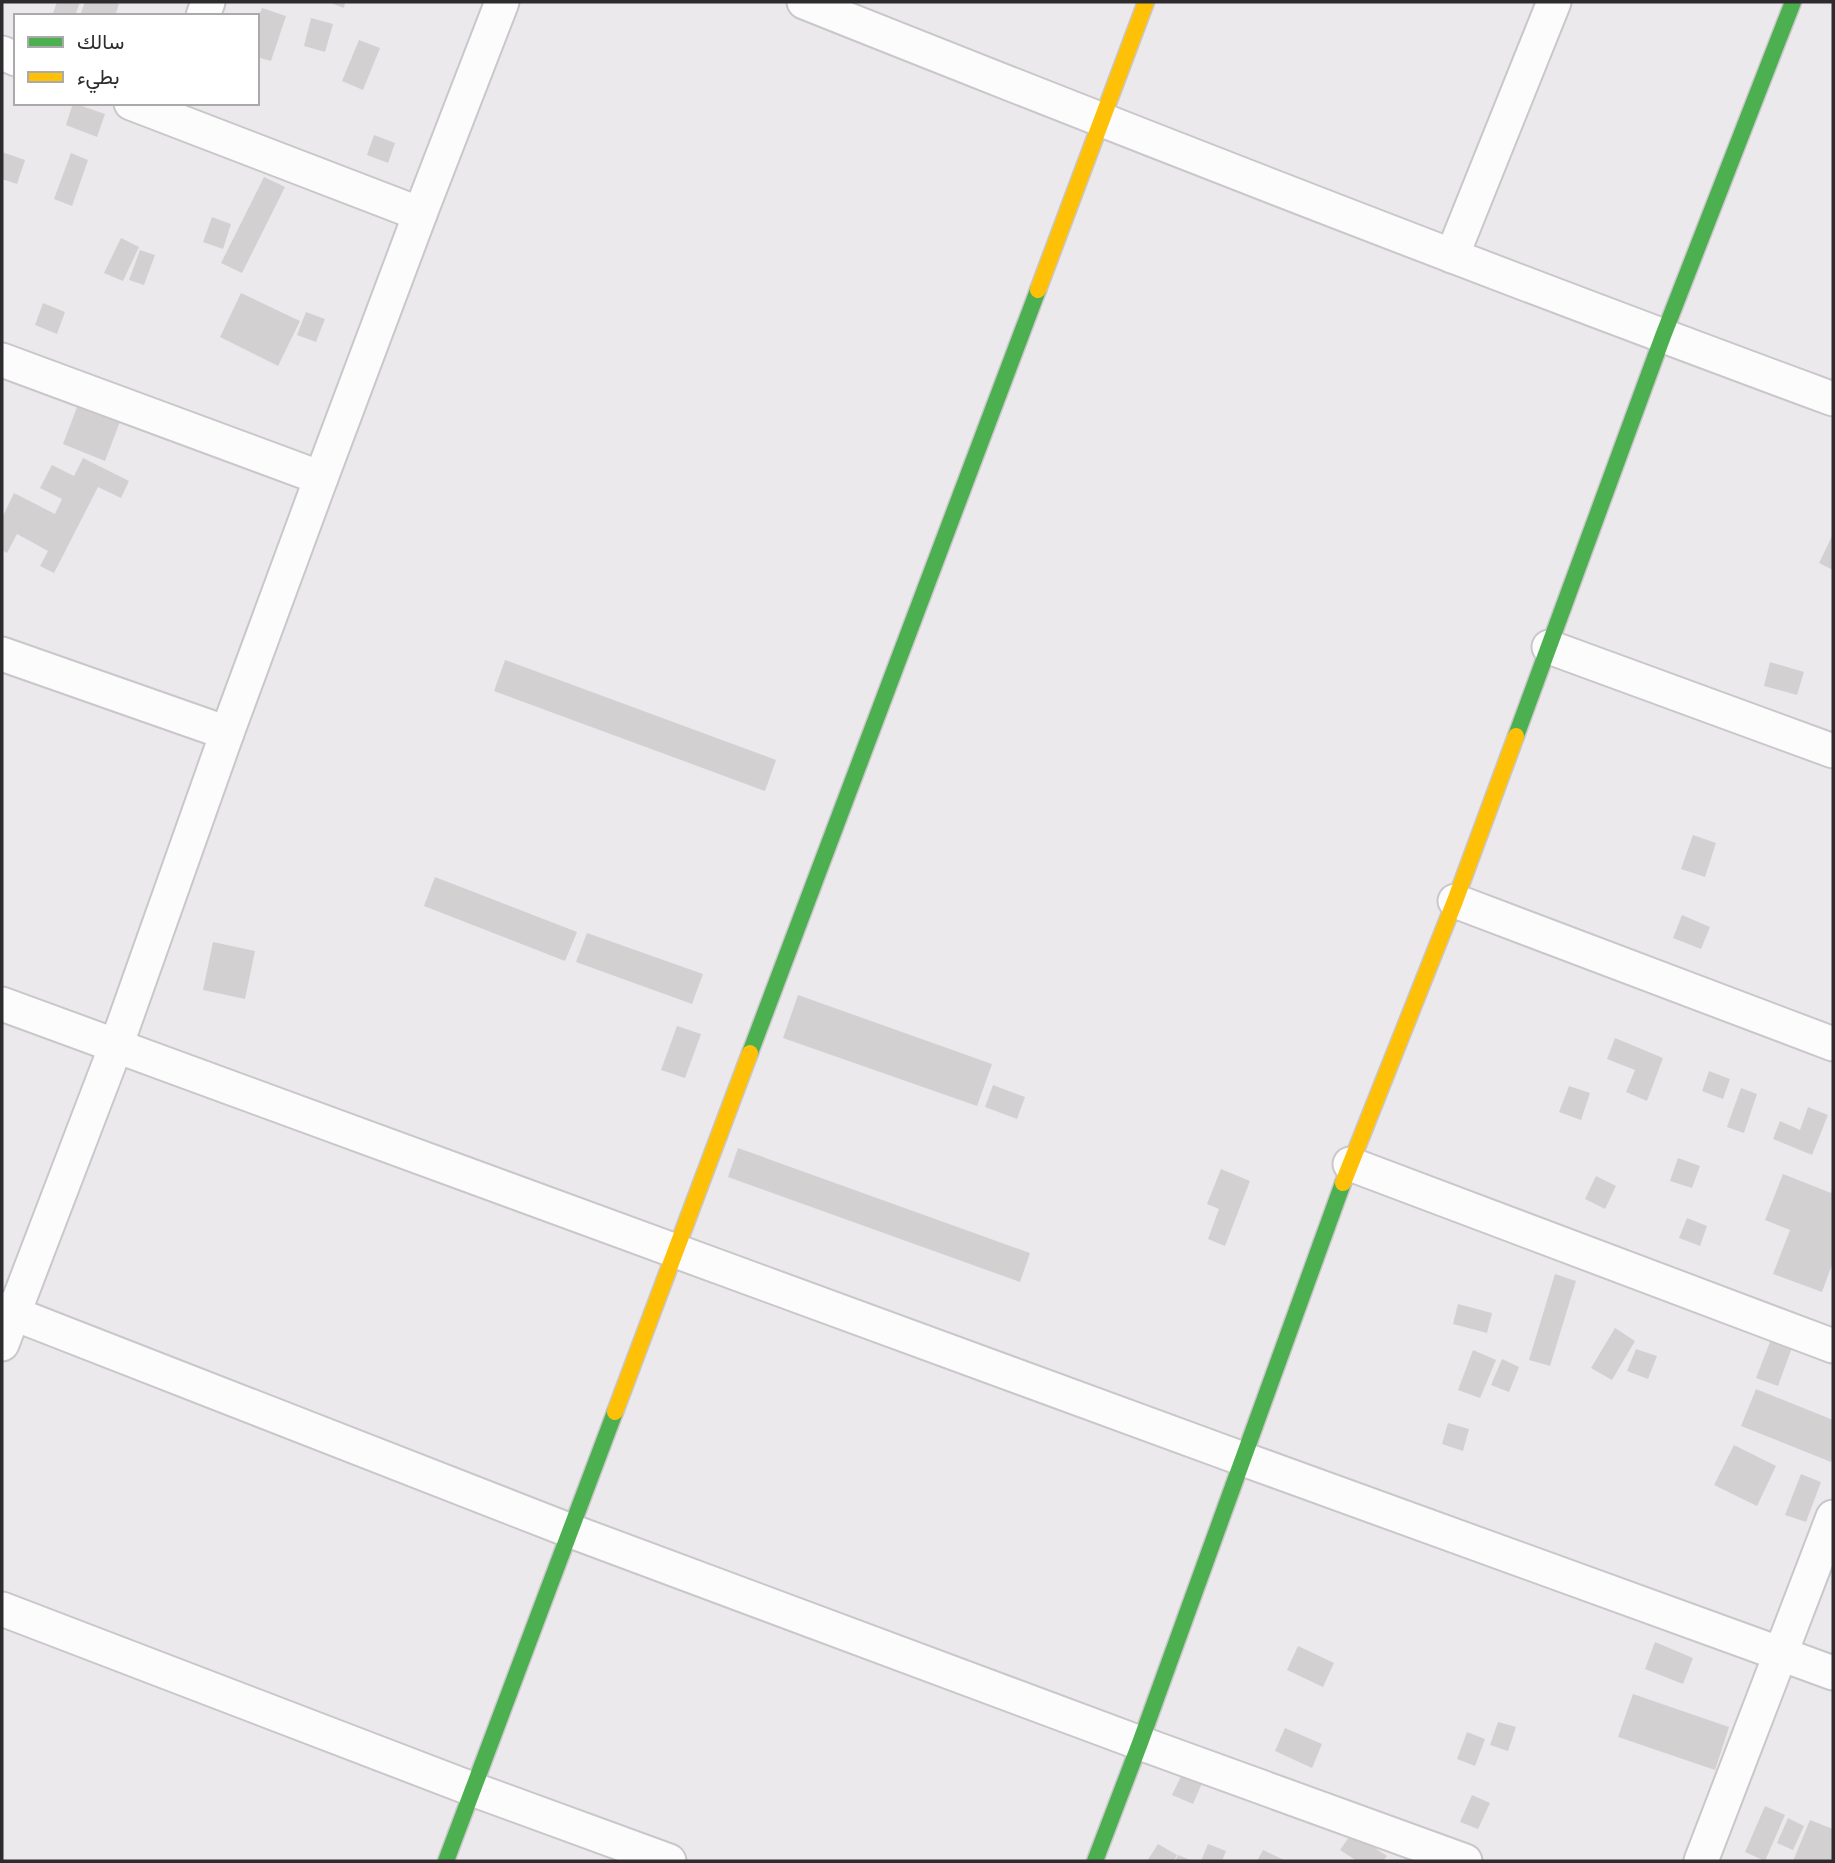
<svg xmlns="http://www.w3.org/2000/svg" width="1835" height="1863" viewBox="0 0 1835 1863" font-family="'Fira Sans Condensed',Vazirmatn,sans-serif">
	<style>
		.building { fill: #d3d0d2 }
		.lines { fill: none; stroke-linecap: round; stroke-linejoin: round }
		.street-casing { stroke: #c9c7ca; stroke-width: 37 }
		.fast-casing { stroke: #c9c7ca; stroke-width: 19 }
		.slow-casing { stroke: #c9c7ca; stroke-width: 19 }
		.street { stroke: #fcfcfc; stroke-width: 33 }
		.fast { stroke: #4caf50; stroke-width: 16 }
		.slow { stroke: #ffc107; stroke-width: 16 }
	</style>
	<rect width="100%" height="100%" fill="#ece9ed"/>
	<!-- building -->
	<g class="building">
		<path d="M57 2H80L75 16H52Z"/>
		<path d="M85 2H114L119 4 115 16H88L81 13Z"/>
		<path d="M328 2H345L344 8Z"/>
		<path d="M262 8 286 16 271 61 257 57V21Z"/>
		<path d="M311 18 333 24 325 52 304 46Z"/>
		<path d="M359 40 380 48 363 90 342 81Z"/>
		<path d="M73 103 105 114 97 137 66 125Z"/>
		<path d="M374 135 395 143 388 163 367 155Z"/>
		<path d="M2 152 25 160 17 184 2 179Z"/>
		<path d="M71 153 88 160 72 206 54 199Z"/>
		<path d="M264 177 285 187 242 273 221 263Z"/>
		<path d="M212 217 231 224 223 249 203 242Z"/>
		<path d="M121 238 139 247 123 281 104 273Z"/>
		<path d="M140 250 155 255 144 285 129 280Z"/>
		<path d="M241 293 300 321 278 366 220 337Z"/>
		<path d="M43 303 65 312 57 334 35 325Z"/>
		<path d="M306 312 325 319 316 342 297 335Z"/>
		<path d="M79 402 121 419 105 461 63 444Z"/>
		<path d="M83 458 129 481 121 498 98 487 54 573 40 566 48 551 17 534 7 553 2 550V518L14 493 55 514 62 499 40 488 52 465 74 476Z"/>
		<path d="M1833 534V570L1819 563Z"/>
		<path d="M505 660 776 760 765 791 494 691Z"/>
		<path d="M1770 662 1804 672 1797 695 1764 686Z"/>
		<path d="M1693 835 1716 843 1705 877 1681 869Z"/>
		<path d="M435 877 577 932 565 961 424 906Z"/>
		<path d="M1682 915 1710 927 1701 949 1673 938Z"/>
		<path d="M587 933 703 974 692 1004 576 962Z"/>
		<path d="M213 942 255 951 245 999 203 990Z"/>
		<path d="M798 995 992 1064 977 1106 783 1038Z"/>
		<path d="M677 1026 701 1034 685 1078 661 1070Z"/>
		<path d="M1615 1038 1663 1058 1647 1101 1626 1092 1635 1070 1607 1059Z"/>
		<path d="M1709 1071 1730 1079 1723 1099 1702 1091Z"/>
		<path d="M993 1085 1025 1097 1017 1119 985 1107Z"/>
		<path d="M1569 1086 1590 1093 1581 1120 1559 1112Z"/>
		<path d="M1741 1088 1757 1094 1744 1133 1727 1127Z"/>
		<path d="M1808 1107 1828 1115 1812 1155 1773 1139 1780 1121 1800 1130Z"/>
		<path d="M738 1148 1030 1253 1020 1282 728 1177Z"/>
		<path d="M1678 1158 1700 1166 1692 1188 1670 1181Z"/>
		<path d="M1221 1169 1250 1181 1225 1246 1208 1239 1219 1209 1207 1204Z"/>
		<path d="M1783 1174 1831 1193 1833 1188V1262L1822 1292 1773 1274 1790 1230 1765 1220Z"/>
		<path d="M1596 1176 1616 1186 1605 1209 1585 1199Z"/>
		<path d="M1687 1218 1707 1226 1700 1246 1679 1238Z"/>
		<path d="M1555 1274 1576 1281 1550 1366 1529 1360Z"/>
		<path d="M1458 1304 1492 1313 1487 1333 1453 1324Z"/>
		<path d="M1615 1328 1635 1341 1612 1380 1591 1368Z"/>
		<path d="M1773 1334 1794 1342 1778 1386 1756 1378Z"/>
		<path d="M1636 1349 1657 1356 1648 1379 1627 1371Z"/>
		<path d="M1473 1350 1496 1360 1480 1398 1458 1390Z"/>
		<path d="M1502 1359 1519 1367 1509 1392 1491 1385Z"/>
		<path d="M1756 1389 1833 1420V1456L1831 1462 1741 1426Z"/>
		<path d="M1448 1423 1469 1429 1463 1451 1442 1444Z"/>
		<path d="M1734 1445 1776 1466 1757 1506 1714 1485Z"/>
		<path d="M1801 1474 1821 1482 1806 1522 1785 1515Z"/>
		<path d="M1655 1642 1693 1658 1683 1684 1645 1669Z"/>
		<path d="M1298 1646 1334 1663 1323 1687 1287 1670Z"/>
		<path d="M1633 1694 1729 1727 1715 1770 1618 1737Z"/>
		<path d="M1498 1722 1516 1727 1508 1751 1490 1745Z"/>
		<path d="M1285 1728 1322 1744 1312 1768 1275 1751Z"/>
		<path d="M1467 1732 1485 1739 1475 1766 1457 1759Z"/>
		<path d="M1183 1772 1203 1781 1193 1804 1172 1795Z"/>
		<path d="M1472 1795 1490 1803 1478 1829 1460 1822Z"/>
		<path d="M1765 1806 1785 1815 1765 1861 1745 1852Z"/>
		<path d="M1788 1818 1804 1826 1793 1850 1777 1843Z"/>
		<path d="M1810 1820 1833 1829V1861H1793Z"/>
		<path d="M1352 1833 1387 1856 1383 1861H1357L1340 1850Z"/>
		<path d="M1158 1844 1177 1855 1174 1861H1147Z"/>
		<path d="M1208 1844 1226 1851 1222 1861H1201Z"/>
		<path d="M1263 1850 1286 1861H1257Z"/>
		<path d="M1178 1855 1193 1861H1175Z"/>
	</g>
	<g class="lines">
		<!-- street casing -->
		<g class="street-casing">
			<g id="street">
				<path d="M804 2C1145 138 1488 272 1833 399"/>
				<path d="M203 16 208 2"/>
				<path d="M2 53 16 59"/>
				<path d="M131 103 420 214"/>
				<path d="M1452 256 1554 2"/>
				<path d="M2 360 321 478"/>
				<path d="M1549 647 1833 751"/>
				<path d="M2 654 227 733"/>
				<path d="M1455 901 1833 1044"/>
				<path d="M2 1004 1243 1459 1833 1673"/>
				<path d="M1350 1164 1833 1346"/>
				<path d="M2 1309 571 1531 1140 1743 1465 1861"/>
				<path d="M2 1344 116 1046 227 733 321 478 420 214 502 2"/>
				<path d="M2 1609 472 1789 669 1861"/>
				<path d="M1701 1861 1833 1517"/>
			</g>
		</g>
		<!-- fast casing -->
		<g class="fast-casing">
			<g id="fast">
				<path d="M1516 736 1663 336 1793 2"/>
				<path d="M750 1053 1038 290"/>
				<path d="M446 1861 615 1412"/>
				<path d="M1095 1861 1140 1743 1343 1183"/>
			</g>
		</g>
		<!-- slow casing -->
		<g class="slow-casing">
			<g id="slow">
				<path d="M1038 290 1146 2"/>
				<path d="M1343 1183 1455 901 1516 736"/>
				<path d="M615 1412 750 1053"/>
			</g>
		</g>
		<!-- street -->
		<use href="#street" class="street"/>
		<!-- fast -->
		<use href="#fast" class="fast"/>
		<!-- slow -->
		<use href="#slow" class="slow"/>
	</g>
	<!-- border -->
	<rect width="1835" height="1863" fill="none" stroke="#2d2b2e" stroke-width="7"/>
	<!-- legend -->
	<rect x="14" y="14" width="245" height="91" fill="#ffffff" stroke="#abaaab" stroke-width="2"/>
	<rect x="28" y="37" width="35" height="10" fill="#4caf50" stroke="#abaaab" stroke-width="2"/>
	<text x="77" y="49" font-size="21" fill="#2d2b2e">سالك</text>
	<rect x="28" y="72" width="35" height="10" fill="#ffc107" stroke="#abaaab" stroke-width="2"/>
	<text x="77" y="84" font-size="21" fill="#2d2b2e">بطيء</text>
</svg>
